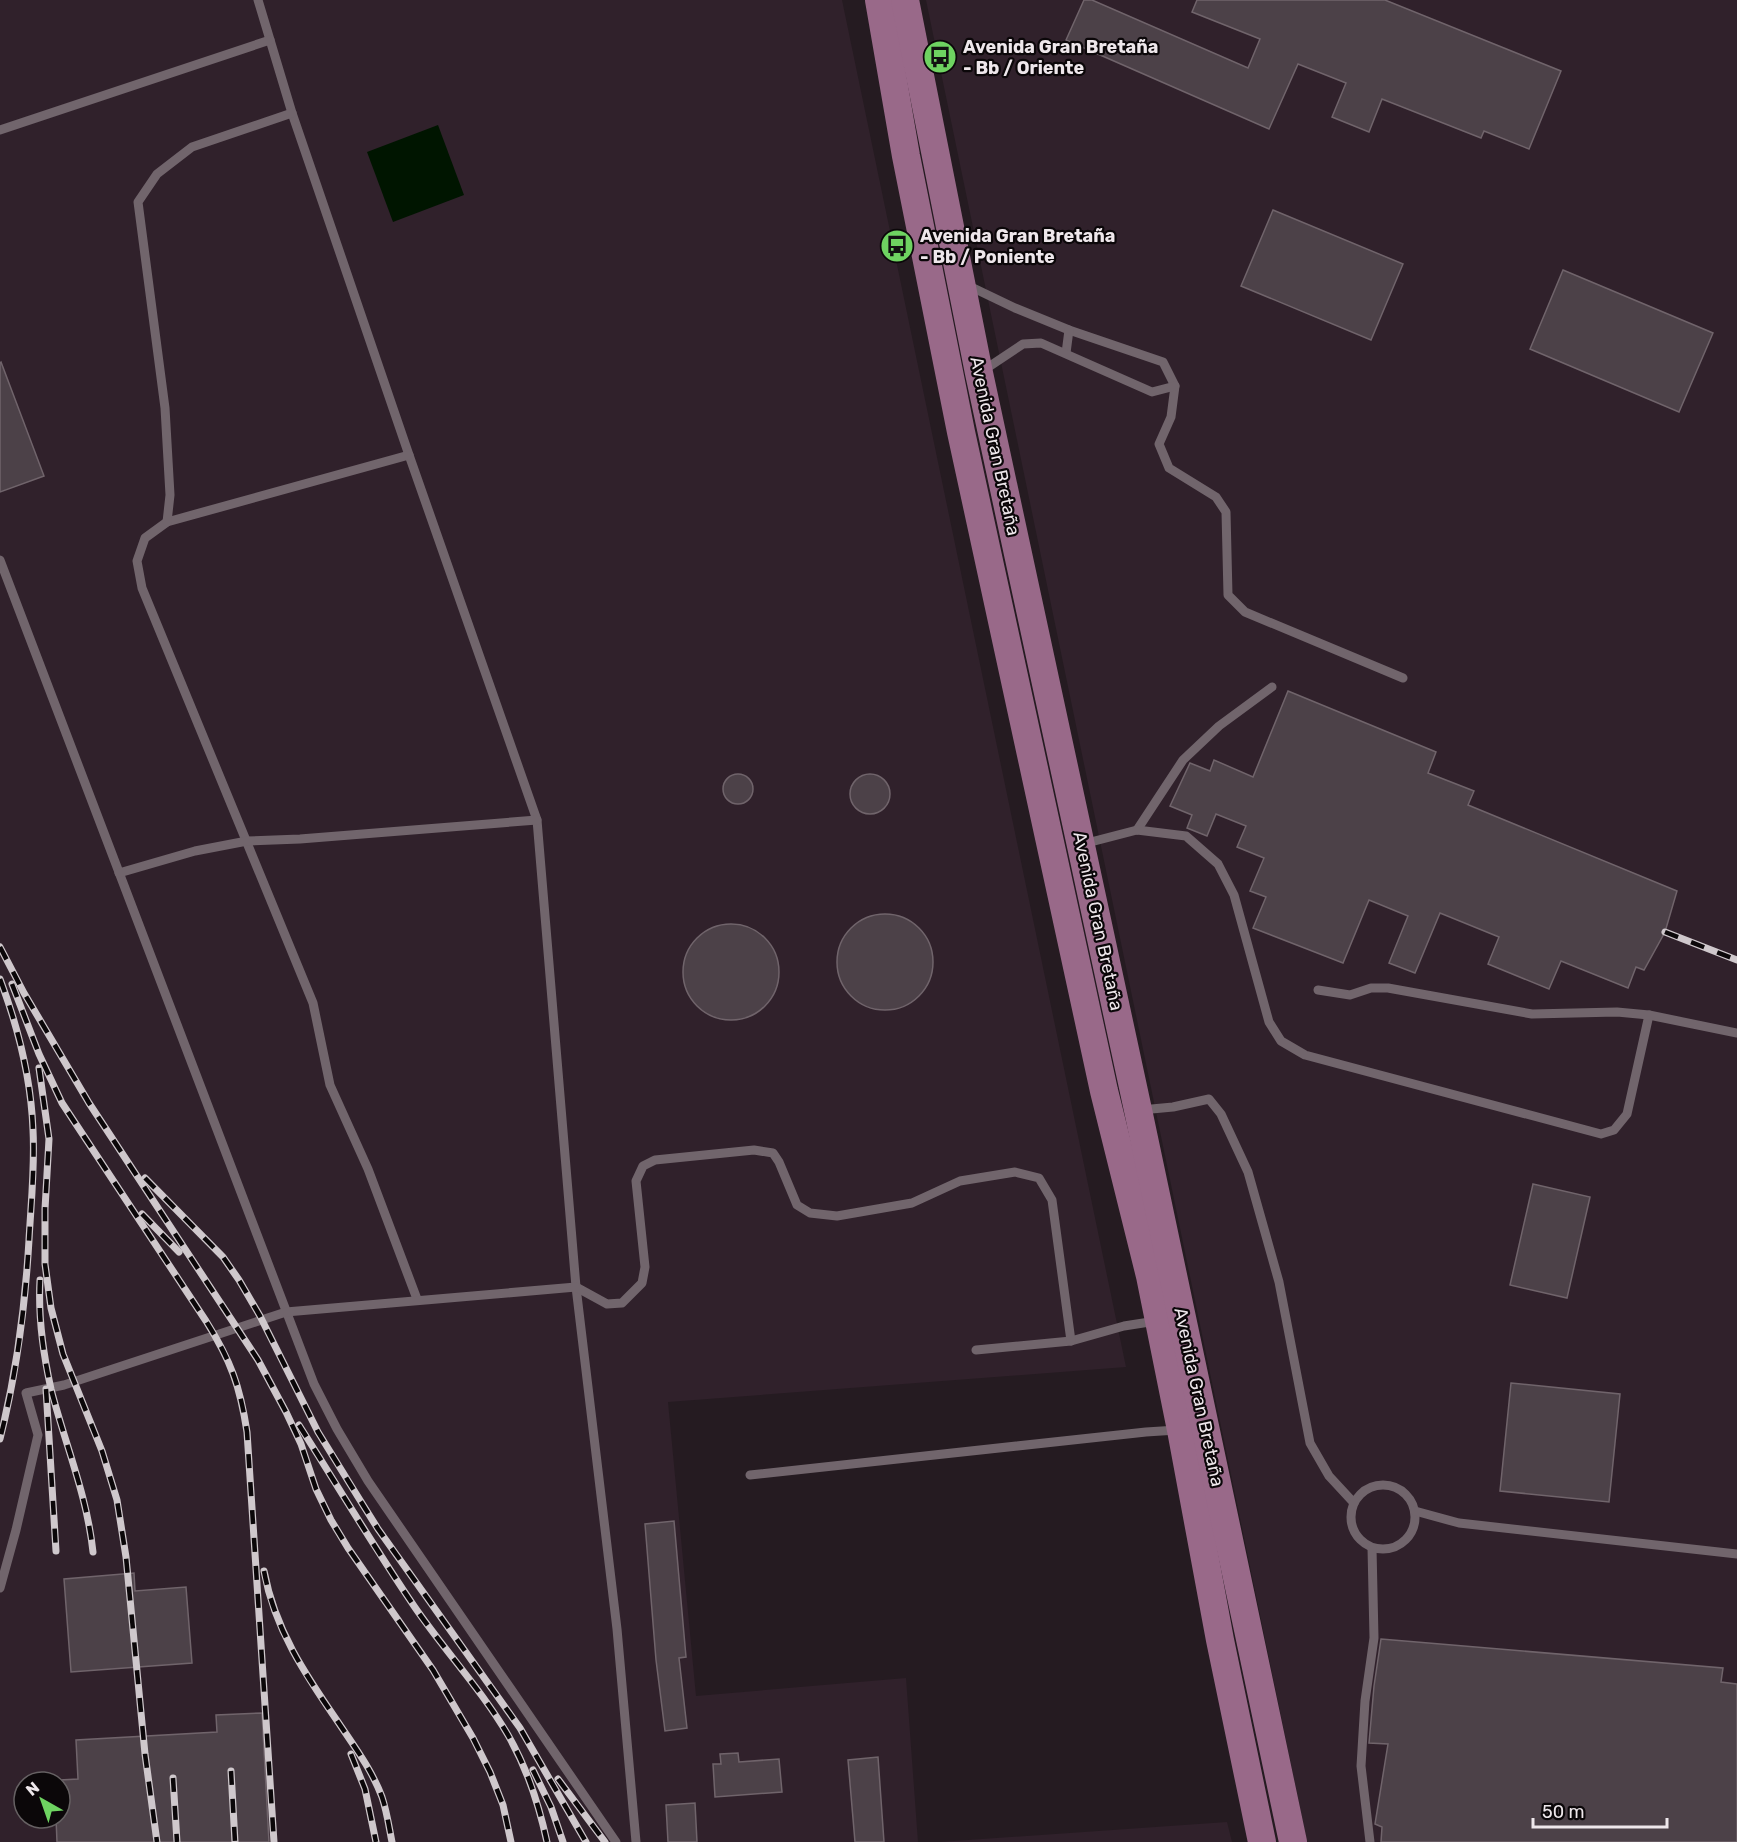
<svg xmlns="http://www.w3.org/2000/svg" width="1737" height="1842" viewBox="0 0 1737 1842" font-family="Rubik,sans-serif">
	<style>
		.built { fill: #30212b; fill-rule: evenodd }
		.water { fill: #001500 }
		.building { fill: #4c4148; stroke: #70646b; stroke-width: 1.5 }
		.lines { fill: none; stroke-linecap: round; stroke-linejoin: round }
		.service { stroke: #71656c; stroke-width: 9 }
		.primary { stroke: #996989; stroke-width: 28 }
		.rail-casing { stroke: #cfc8cc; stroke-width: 7 }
		.rail { stroke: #0b0709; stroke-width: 4.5; stroke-dasharray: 14; stroke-linecap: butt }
		.labels { text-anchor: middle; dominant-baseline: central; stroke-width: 4.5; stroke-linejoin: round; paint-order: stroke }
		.poi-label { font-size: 18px; font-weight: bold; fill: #eee7eb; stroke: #0b0709; text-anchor: start }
		.street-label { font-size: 18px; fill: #eee7eb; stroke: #0b0709 }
	</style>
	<rect width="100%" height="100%" fill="#251b21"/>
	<!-- built -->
	<g class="built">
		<path d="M0 0H842L1126 1367 668 1402 696 1696 906 1678 918 1842H0ZM24 1782H60V1818H24Z"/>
		<path d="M926 0H1737V1842H1307Z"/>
		<path d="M1227 1822 1232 1842H939Z"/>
	</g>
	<!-- water -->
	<path class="water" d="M438 125 464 195 393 222 367 152Z"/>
	<!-- building -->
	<g class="building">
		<path d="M1084 0H1092L1248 68 1260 39 1192 12 1197 0H1385L1561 71 1529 149 1484 131 1481 138 1382 99 1369 132 1332 117 1346 83 1298 64 1269 129 1066 40Z"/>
		<path d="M1273 210 1403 264 1371 340 1241 286Z"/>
		<path d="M1563 270 1713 333 1679 412 1530 349Z"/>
		<path d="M1 362 44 476 0 492V363Z"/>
		<path d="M1288 691 1436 752 1428 773 1474 791 1468 805 1677 891 1665 932 1644 970 1636 967 1628 988 1561 961 1549 989 1488 964 1499 937 1440 913 1415 973 1389 963 1408 916 1369 900 1343 963 1253 928 1266 897 1250 891 1264 858 1237 847 1246 826 1216 814 1207 836 1187 828 1192 815 1170 806 1190 763 1210 771 1214 760 1253 777Z"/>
		<circle cx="738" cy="789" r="15"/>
		<circle cx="870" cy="794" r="20"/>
		<circle cx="885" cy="962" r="48"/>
		<circle cx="731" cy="972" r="48"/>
		<path d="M1533 1184 1590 1197 1567 1298 1510 1285Z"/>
		<path d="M1511 1383 1620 1394 1609 1502 1500 1491Z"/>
		<path d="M674 1521 686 1657 679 1658 687 1728 665 1731 656 1660 645 1524Z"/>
		<path d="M134 1573 135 1591 186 1587 192 1663 71 1672 64 1579Z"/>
		<path d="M1381 1639 1723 1668 1721 1682 1737 1684V1842H1381L1382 1827 1375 1824 1388 1744 1369 1743 1374 1686Z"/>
		<path d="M262 1713 269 1842H57L56 1818H60V1780L78 1779 76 1740 217 1732 216 1715Z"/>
		<path d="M738 1753 739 1762 779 1759 782 1792 715 1797 713 1764H721L720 1754Z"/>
		<path d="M878 1757 884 1842H855L848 1760Z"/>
		<path d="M695 1803 697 1842H668L666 1805Z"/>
	</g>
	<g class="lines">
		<!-- service -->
		<g class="service">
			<path d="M258 0 292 113 409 455 537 820 576 1287 617 1629 636 1842"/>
			<path d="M0 130 270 40"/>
			<path d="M967 285 1015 308 1069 330 1163 362 1175 386 1171 417 1159 444 1169 468 1216 497 1226 512 1228 595 1245 612 1403 678"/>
			<path d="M1066 353 1069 330"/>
			<path d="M984 370 1023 344 1041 343 1152 392 1175 386"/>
			<path d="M409 455 167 522 145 538 137 561 142 588 313 1003 330 1085 368 1169 417 1299"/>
			<path d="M167 522 170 495 165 408 138 202 157 174 192 147 292 113"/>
			<path d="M0 560 314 1384 337 1429 368 1481 616 1842"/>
			<path d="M1137 830 1183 760 1219 726 1272 687"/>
			<path d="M1083 844 1137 830 1186 836 1218 864 1234 895 1269 1022 1281 1041 1305 1055 1601 1134 1614 1130 1627 1114 1649 1015"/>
			<path d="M119 873 195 851 247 841 300 839 537 820"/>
			<path d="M1318 990 1350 995 1371 988H1388L1532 1014 1617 1012 1649 1015 1737 1033"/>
			<path d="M1141 1110 1173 1107 1209 1099 1221 1114 1248 1172 1279 1282 1310 1443 1329 1476 1354 1503"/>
			<path d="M976 1350 1071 1341 1124 1326 1156 1321"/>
			<path d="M750 1475 1146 1432 1177 1430"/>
			<circle cx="1383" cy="1517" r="32"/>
			<path d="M1415 1511 1459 1523 1737 1554"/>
			<path d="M0 1588 16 1530 38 1435 26 1393 64 1385 286 1312 576 1287 607 1304 622 1303 642 1283 645 1267 636 1181 643 1166 655 1160 754 1150 773 1153 779 1162 797 1205 810 1213 837 1216 912 1203 960 1181 1015 1172 1039 1178 1052 1200 1071 1341"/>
			<path d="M1370 1842 1361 1766 1365 1701 1374 1638 1372 1548"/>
		</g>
		<!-- primary -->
		<g class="primary">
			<path d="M879 0 906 156 961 432 1104 1091 1150 1276 1181 1430 1220 1640 1262 1842"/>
			<path d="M905 0 979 373 1138 1110 1293 1842"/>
		</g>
		<!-- rail casing -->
		<g class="rail-casing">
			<g id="rail">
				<path d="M1665 932 1737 960"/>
				<path d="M0 947 24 993 89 1103 258 1360 286 1412 301 1444 316 1489 331 1520 348 1548 433 1670 473 1738 490 1772 503 1805 511 1842"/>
				<path d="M0 979C18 1027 31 1078 33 1130 35 1166 31 1203 29 1240 25 1309 17 1371 0 1439"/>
				<path d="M12 984 39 1054 62 1103 206 1321C231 1361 240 1386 247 1432L274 1842"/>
				<path d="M39 1068 49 1139 45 1209V1264L51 1308 63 1354 102 1451 117 1500 126 1557 145 1754 157 1842"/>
				<path d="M145 1178 223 1257 239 1280 260 1316 318 1432 350 1484 378 1529 520 1728 586 1842"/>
				<path d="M142 1214 179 1252"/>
				<path d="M40 1280C38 1316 43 1353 51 1389 65 1444 87 1495 93 1552"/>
				<path d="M46 1389 56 1551"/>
				<path d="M299 1425C337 1485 374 1547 414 1606 444 1650 481 1689 508 1735 527 1768 539 1805 547 1842"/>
				<path d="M264 1571C275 1630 305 1674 338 1722 354 1746 372 1770 382 1797 387 1812 389 1827 392 1842"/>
				<path d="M351 1754 365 1789 376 1842"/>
				<path d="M533 1770 551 1807 563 1842"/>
				<path d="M231 1771 235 1842"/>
				<path d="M173 1778 177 1842"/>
				<path d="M558 1779 605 1842"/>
			</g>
		</g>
		<!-- rail -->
		<use href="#rail" class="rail"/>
	</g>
	<!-- icons -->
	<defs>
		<g id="bus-disc" transform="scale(1.725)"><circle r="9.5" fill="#6ed361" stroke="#0b0709"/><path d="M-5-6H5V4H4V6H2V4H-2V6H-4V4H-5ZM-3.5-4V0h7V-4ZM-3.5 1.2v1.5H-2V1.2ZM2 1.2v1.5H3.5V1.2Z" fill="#111"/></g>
	</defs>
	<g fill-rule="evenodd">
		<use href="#bus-disc" x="940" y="57"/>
		<use href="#bus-disc" x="897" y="246"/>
	</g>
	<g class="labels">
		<!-- poi labels -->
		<g class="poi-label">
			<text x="963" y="47">Avenida Gran Bretaña<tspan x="963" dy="21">- Bb / Oriente</tspan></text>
			<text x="920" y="236">Avenida Gran Bretaña<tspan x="920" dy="21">- Bb / Poniente</tspan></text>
		</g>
		<!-- street labels -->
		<g class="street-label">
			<text transform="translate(995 446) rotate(78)">Avenida Gran Bretaña</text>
			<text transform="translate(1098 921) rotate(78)">Avenida Gran Bretaña</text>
			<text transform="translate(1199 1397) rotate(78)">Avenida Gran Bretaña</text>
		</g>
	</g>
	<!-- north arrow -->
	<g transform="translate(42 1800) rotate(320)"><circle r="28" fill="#0b0709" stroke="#666163" stroke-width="1.5"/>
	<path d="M0-4.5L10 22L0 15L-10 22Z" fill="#6ed361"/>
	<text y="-9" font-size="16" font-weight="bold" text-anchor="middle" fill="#eee7eb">N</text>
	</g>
	<!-- scale -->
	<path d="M1533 1818v9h134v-9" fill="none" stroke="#eee7eb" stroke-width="3"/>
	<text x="1542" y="1818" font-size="18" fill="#eee7eb" stroke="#0b0709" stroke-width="4.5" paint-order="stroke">50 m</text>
</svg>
